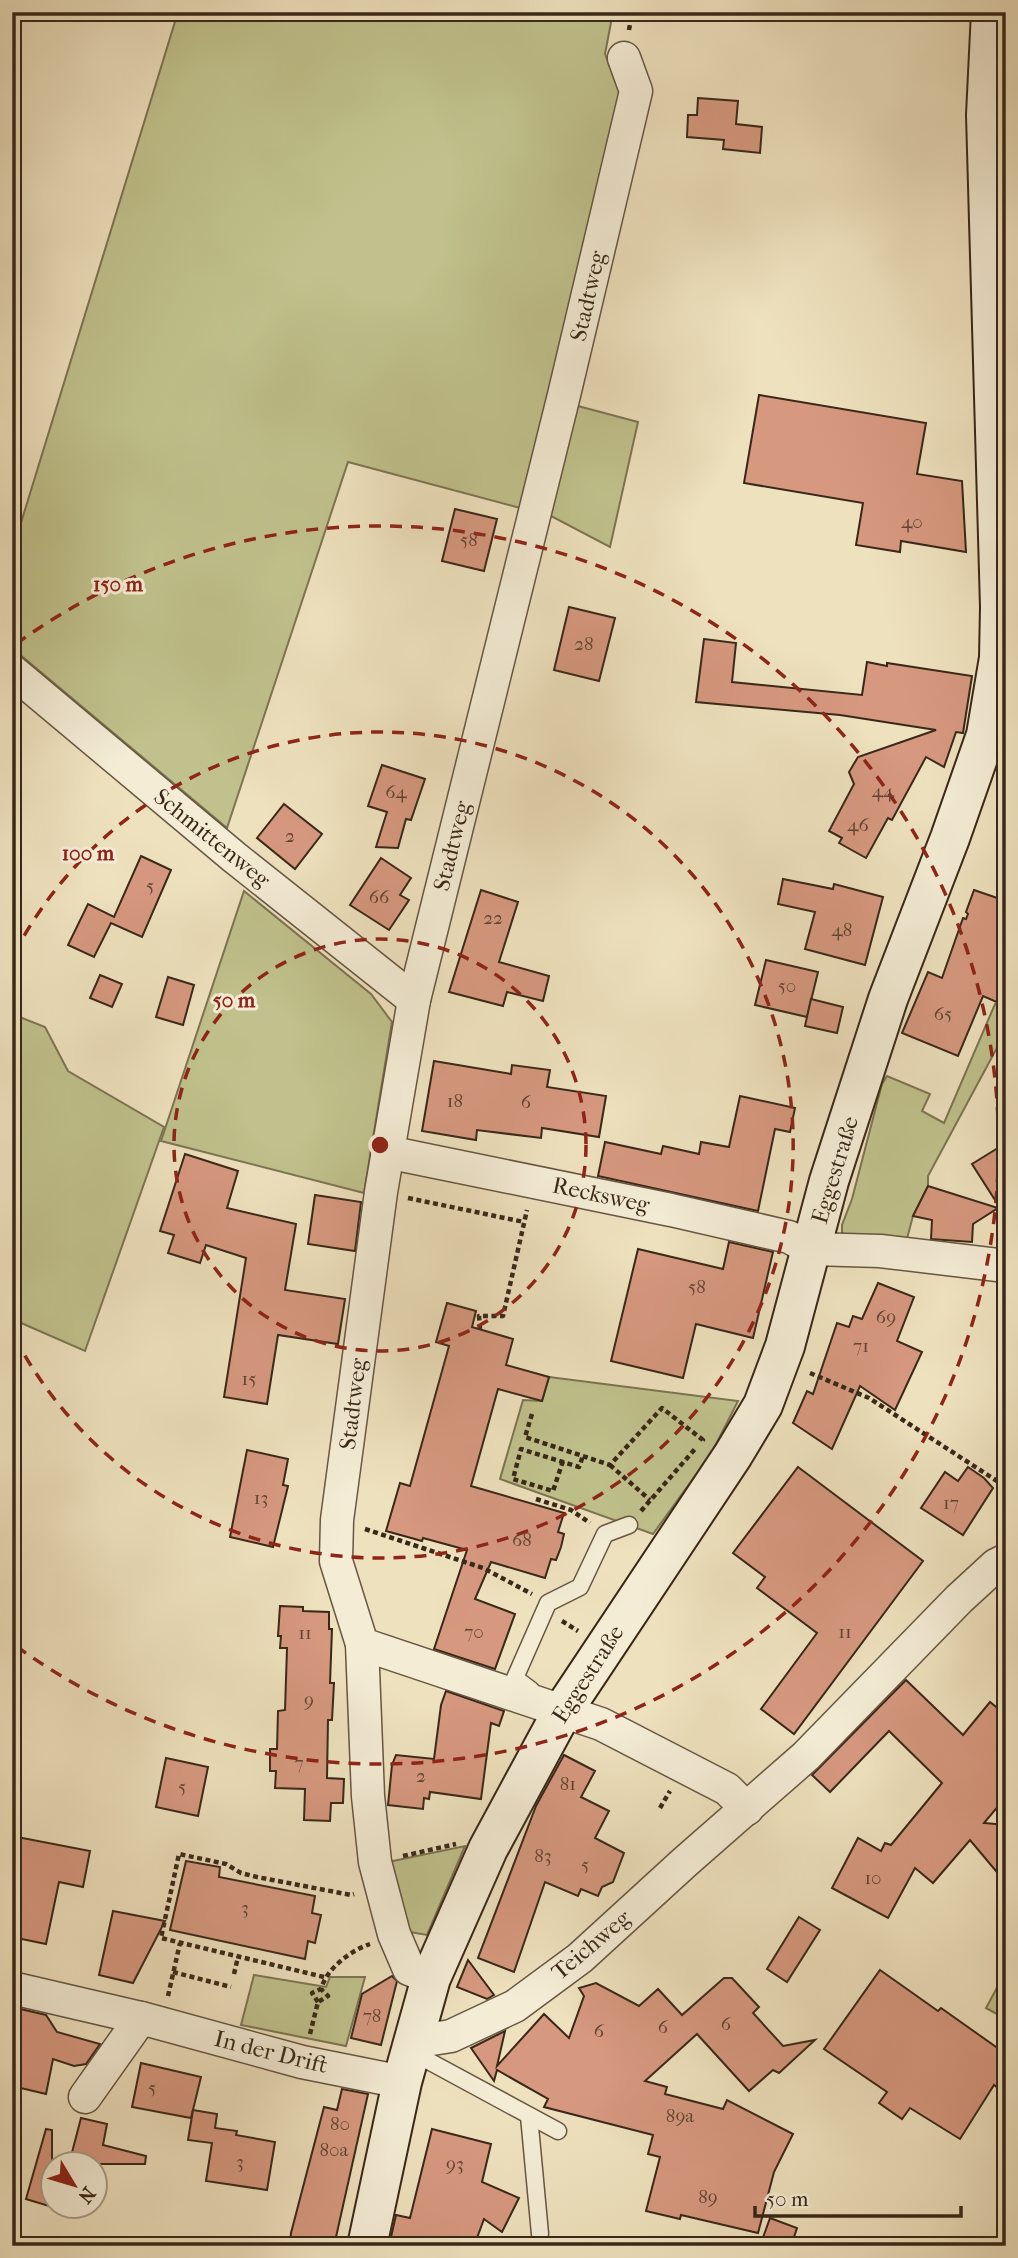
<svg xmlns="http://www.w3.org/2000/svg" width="1018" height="2258" viewBox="0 0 1018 2258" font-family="'IM FELL French Canon',serif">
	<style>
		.green { fill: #c0c18c; stroke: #7c7452; stroke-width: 2 }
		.building { fill: #d6987f; stroke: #392818; stroke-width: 2 }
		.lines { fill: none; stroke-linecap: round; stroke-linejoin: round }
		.service-casing { stroke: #665642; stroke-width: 19 }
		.minor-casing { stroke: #665642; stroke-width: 35 }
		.secondary-casing { stroke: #392818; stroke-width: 42 }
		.path { stroke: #392818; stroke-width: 4.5; stroke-dasharray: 5 3.5; stroke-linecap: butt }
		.service { stroke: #f4ecd5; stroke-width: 16 }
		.minor { stroke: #f4ecd5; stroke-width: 32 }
		.secondary { stroke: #f4ecd5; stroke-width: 38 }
		.ring { fill: none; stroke: #8f2418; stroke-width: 3.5; stroke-dasharray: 12 9 }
		.labels { text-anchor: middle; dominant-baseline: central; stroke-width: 6; stroke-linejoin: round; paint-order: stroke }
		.number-label { font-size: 19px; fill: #604432 }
		.street-label { font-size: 23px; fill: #392818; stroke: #f4ecd5 }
		.centre { fill: #8f2418; stroke: #f4ecd5; stroke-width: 3.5 }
		.ring-label { font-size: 21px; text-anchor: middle; font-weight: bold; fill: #8f2418; stroke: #f4ecd5; stroke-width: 6; stroke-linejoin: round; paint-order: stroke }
	</style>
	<rect width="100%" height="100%" fill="#eee1be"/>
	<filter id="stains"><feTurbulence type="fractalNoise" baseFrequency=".00286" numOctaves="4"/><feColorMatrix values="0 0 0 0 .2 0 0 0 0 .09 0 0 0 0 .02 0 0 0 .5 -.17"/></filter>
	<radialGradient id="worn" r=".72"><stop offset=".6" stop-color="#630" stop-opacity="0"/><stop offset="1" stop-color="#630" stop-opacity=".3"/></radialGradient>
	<!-- green -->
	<g class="green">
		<path d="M178 12H613L605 54 620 94 524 509 348 462 227 828 12 648V552Z"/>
		<path d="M578 406 638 422 610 547 549 515Z"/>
		<path d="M244 891 371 994 392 1022 364 1193 161 1141Z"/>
		<path d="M995 1004 1006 1009V1031L928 1176V1186L913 1216 905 1246 847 1240 842 1234V1225L852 1199 882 1084 887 1076 930 1094 922 1111 944 1123Z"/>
		<path d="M12 1014 45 1027 68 1071 164 1127 85 1351 12 1319Z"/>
		<path d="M549 1377 738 1401 711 1454 653 1534 500 1479 523 1400 542 1401Z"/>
		<path d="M465 1846 427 1935 410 1932 388 1862Z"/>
		<path d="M1006 1971V2019L986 2008Z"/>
		<path d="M254 1975 326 1987 330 1977H365L346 2046 241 2025Z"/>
	</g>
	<!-- building -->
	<g class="building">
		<path d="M698 98 738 101 736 124 762 127 760 153 723 149 724 140 687 137 688 115H697Z"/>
		<path d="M759 395 926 423 917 474 962 481 966 552 901 541 900 552 856 545 863 503 744 483Z"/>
		<path d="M455 509 497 519 484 571 442 561Z"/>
		<path d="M569 607 615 618 599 681 554 670Z"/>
		<path d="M704 639 736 643 732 682 862 695 867 662 887 666V663L972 676 963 733 956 732 944 767 926 757 892 820 888 818 866 858 839 843 842 838 829 831 854 784 849 772 858 757 936 730 840 715 696 702Z"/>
		<path d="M382 765 425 779 411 820 406 819 398 848 376 847 387 812 368 806Z"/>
		<path d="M284 804 322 834 295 869 257 838Z"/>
		<path d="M141 856 171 870 142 937 111 923 94 957 68 945 88 904 114 917Z"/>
		<path d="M381 858 411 878 400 895 409 900 389 930 350 905Z"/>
		<path d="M783 879 833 889 834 884 883 897 865 965 805 949 815 912 778 904Z"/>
		<path d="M481 890 518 902 499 962 549 976 543 1001 507 992 503 1006 449 992Z"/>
		<path d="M974 890 1006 901V1006L983 996 958 1056 902 1033 928 972 942 978 963 918 966 919 968 914 966 912Z"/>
		<path d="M766 960 818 972 807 1017 755 1005Z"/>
		<path d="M100 975 122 984 112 1007 90 998Z"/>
		<path d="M168 977 194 985 183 1025 156 1017Z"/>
		<path d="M811 999 843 1007 837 1033 805 1026Z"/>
		<path d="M434 1061 511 1074 512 1065 550 1070 547 1087 606 1096 599 1137 542 1128 541 1138 477 1130 476 1140 422 1131Z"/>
		<path d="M740 1096 795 1108 790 1132 775 1129 758 1211 598 1176 605 1142 661 1154 663 1146 699 1154 701 1142 729 1147Z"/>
		<path d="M1006 1143V1172L995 1200 972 1164Z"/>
		<path d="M185 1154 238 1171 227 1208 296 1224 285 1290 345 1299 338 1344 278 1335 267 1404 224 1397 246 1258 206 1245 200 1263 168 1253 174 1235 160 1231Z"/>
		<path d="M928 1186 998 1208 973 1224 972 1242 931 1239 932 1220 913 1216Z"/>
		<path d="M315 1195 361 1202 355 1251 308 1244Z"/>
		<path d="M729 1242 773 1252 753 1338 696 1324 683 1378 611 1361 638 1249 723 1269Z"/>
		<path d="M878 1283 914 1297 897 1341 922 1352 895 1410 860 1386 832 1449 793 1423 807 1391 813 1394 837 1323 849 1327 853 1316 862 1319Z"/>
		<path d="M447 1303 476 1311 472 1327 513 1339 506 1365 549 1377 542 1401 498 1389 471 1486 564 1513 558 1532 564 1534 561 1547 556 1560 551 1559 545 1578 491 1562 475 1599 515 1614 495 1669 434 1649 467 1550 423 1538 422 1541 386 1531 400 1483 410 1486 449 1346 436 1342Z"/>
		<path d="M247 1450 288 1459 283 1485 288 1486 273 1547 230 1537Z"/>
		<path d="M798 1467 923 1561 794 1734 761 1709 817 1633 757 1588 765 1577 733 1553Z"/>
		<path d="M968 1467 984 1478 993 1488 963 1535 921 1508 945 1472 958 1481Z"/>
		<path d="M280 1606 303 1607V1611L329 1612V1629H332L330 1683H334L332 1720H328L327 1778 344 1779 343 1803H331L330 1821 304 1820 305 1789 275 1788 276 1771H270V1749H277L278 1711 285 1710 287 1648H280L281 1636H278Z"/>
		<path d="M906 1680 963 1735 990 1702 1006 1715V1797L984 1823 1006 1825V1883L970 1840 933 1883 915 1868 888 1918 832 1888 858 1838 881 1851 885 1843 891 1845 942 1783 889 1731 830 1792 812 1775Z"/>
		<path d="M446 1691 504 1711 499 1726 491 1723 481 1799 430 1792 429 1799 424 1798 423 1809 388 1805 392 1765 396 1755 434 1759 441 1705Z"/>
		<path d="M564 1755 595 1771 581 1797 609 1811 595 1838 624 1853 613 1882 602 1887 598 1896 581 1889 578 1896 545 1882 514 1972 478 1958 536 1806Z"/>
		<path d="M166 1758 208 1767 198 1816 156 1807Z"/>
		<path d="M12 1836 90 1851 83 1887 59 1882 46 1944 12 1937Z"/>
		<path d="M186 1861 220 1867 219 1877 315 1896 312 1913 321 1915 315 1943 308 1941 305 1959 170 1930Z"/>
		<path d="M113 1911 165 1921 133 1983 99 1975Z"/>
		<path d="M799 1917 820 1930 787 1982 767 1969Z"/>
		<path d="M468 1960 494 1995 487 1999 457 1987Z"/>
		<path d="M880 1970 938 2011 941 2008 1006 2054V2094L994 2085 960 2139 910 2108 902 2119 879 2103 887 2092 824 2049Z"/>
		<path d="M392 1976 397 1981 381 2045 351 2038 362 1994Z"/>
		<path d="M724 1978H732L759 2007 753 2013 783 2046 815 2040 779 2073 773 2070 749 2091 697 2034 645 2081 667 2087 665 2094 723 2109 727 2100 793 2134 774 2172 758 2233 681 2215 680 2219 646 2211 660 2157 648 2154 653 2135 544 2107 548 2099 497 2070 494 2081 471 2048 505 2031 497 2066 544 2014 569 2038 584 1996 579 1988 596 1983 639 2006 658 1989 682 2015Z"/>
		<path d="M12 2007 46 2015 57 2032 100 2044 86 2064 74 2066 53 2059 46 2094 12 2086Z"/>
		<path d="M141 2063 201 2077 191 2118 132 2107Z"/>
		<path d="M342 2089 368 2094 334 2246H290L291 2233 324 2107 337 2110Z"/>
		<path d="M193 2110 217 2114 215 2128 237 2131 236 2135 275 2142 267 2190 206 2181 212 2143 188 2140Z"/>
		<path d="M81 2118 107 2124 103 2145 146 2156 145 2164H69Z"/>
		<path d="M46 2129 52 2130V2207L26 2199Z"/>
		<path d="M432 2129 491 2144 482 2182 519 2198 502 2232 484 2219 474 2246H389L396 2215 410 2218Z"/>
		<path d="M770 2218 797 2228 791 2246H760Z"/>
	</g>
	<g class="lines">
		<!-- service casing -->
		<g class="service-casing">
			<g id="service">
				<path d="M531 1690 515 1678 548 1603 580 1587 605 1534 629 1525"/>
				<path d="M410 2051 558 2131"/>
				<path d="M529 2116 540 2234"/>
			</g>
		</g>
		<!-- minor casing -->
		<g class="minor-casing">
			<g id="minor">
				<path d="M12 671 234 857 414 1000"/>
				<path d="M387 1152 671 1210 789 1237 811 1249 880 1251 1006 1266"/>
				<path d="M362 1644 601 1724 727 1789 747 1809"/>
				<path d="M431 1978 409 1969 394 1934 375 1862 368 1796 362 1644 336 1561 337 1520 381 1192 414 1000 564 395 636 91 624 58"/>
				<path d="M12 1988 141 2018 302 2062 402 2082"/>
				<path d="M413 2042 451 2036 515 2006 580 1958 685 1862 806 1756 959 1599 996 1565 1006 1560"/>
				<path d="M85 2097 141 2018"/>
			</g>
		</g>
		<!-- secondary casing -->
		<g class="secondary-casing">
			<path id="secondary" d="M367 2246 402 2082 431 1978 488 1849 562 1712 733 1455 763 1405 785 1346 829 1181 888 999 950 838 986 735 999 658 1000 607 986 115 991 12"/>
		</g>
		<!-- path -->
		<g class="path">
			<path d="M629 30 632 12"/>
			<path d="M408 1198 524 1222"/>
			<path d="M480 1329 479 1316H503L527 1210"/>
			<path d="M810 1373 869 1398 997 1481"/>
			<path d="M532 1414 525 1437 610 1465 662 1408 703 1440 701 1442"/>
			<path d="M563 1461 553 1491 513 1479 521 1449 579 1467 583 1456"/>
			<path d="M610 1465 650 1500"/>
			<path d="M536 1499 571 1510 590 1523"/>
			<path d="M641 1511 695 1449"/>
			<path d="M365 1529 483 1568 532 1594"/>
			<path d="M562 1621 578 1631"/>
			<path d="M660 1808 670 1791"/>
			<path d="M403 1856 456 1844"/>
			<path d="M173 1972 231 1987"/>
			<path d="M234 1974 238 1957"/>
			<path d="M324 1977 161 1938 179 1854 226 1864 241 1873 257 1877 351 1895 354 1894"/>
			<path d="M168 1996 180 1943"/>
			<path d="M318 2002 312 1993 321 1989"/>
			<path d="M310 2034 318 2002 328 1996 321 1989C327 1968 350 1951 370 1944"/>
		</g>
		<!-- service -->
		<use href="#service" class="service"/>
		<!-- minor -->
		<use href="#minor" class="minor"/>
		<!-- secondary -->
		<use href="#secondary" class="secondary"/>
	</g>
	<!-- distance rings -->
	<g class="ring">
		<circle cx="380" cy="1145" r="206"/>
		<path d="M14 954A413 413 0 1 1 14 1336"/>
		<path d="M16 644A619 619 0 1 1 16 1646"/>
	</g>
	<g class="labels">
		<!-- number labels -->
		<g class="number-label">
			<text x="912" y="522">40</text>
			<text x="469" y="540">58</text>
			<text x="584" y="644">28</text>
			<text x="883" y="791">44</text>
			<text x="396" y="792">64</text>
			<text x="858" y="825">46</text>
			<text x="290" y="836">2</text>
			<text x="150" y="886">5</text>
			<text x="379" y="897">66</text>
			<text x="493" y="918">22</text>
			<text x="842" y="930">48</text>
			<text x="787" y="986">50</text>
			<text x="943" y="1014">65</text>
			<text x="455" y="1101">18</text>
			<text x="526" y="1102">6</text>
			<text x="697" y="1287">58</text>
			<text x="886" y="1317">69</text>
			<text x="861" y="1346">71</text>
			<text x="249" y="1379">15</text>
			<text x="261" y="1498">13</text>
			<text x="951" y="1503">17</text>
			<text x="522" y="1540">68</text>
			<text x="474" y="1632">70</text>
			<text x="845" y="1632">11</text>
			<text x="305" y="1633">11</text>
			<text x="309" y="1700">9</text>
			<text x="299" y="1763">7</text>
			<text x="421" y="1776">2</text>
			<text x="568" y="1784">81</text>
			<text x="182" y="1787">5</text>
			<text x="543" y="1856">83</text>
			<text x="585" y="1865">5</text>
			<text x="873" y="1878">10</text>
			<text x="245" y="1908">3</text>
			<text x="372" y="2016">78</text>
			<text x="726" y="2024">6</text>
			<text x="663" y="2027">6</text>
			<text x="599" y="2031">6</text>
			<text x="152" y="2088">5</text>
			<text x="680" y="2116">89a</text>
			<text x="340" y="2124">80</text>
			<text x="334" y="2150">80a</text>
			<text x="240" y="2162">3</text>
			<text x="455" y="2164">93</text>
			<text x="708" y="2197">89</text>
		</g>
		<!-- street labels -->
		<g class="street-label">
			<text transform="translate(588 296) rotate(-77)">Stadtweg</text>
			<text transform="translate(212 838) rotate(39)">Schmittenweg</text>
			<text transform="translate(452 846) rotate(-76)">Stadtweg</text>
			<text transform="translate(835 1170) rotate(-73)">Eggestraße</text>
			<text transform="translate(601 1195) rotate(12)">Recksweg</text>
			<text transform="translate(353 1404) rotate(-83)">Stadtweg</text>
			<text transform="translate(588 1674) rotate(-57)">Eggestraße</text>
			<text transform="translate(591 1945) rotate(-40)">Teichweg</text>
			<text transform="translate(271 2052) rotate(14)">In der Drift</text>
		</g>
	</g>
	<circle cx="380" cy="1145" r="10" class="centre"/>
	<g class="ring-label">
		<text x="118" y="591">150 m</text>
		<text x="88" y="860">100 m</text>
		<text x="234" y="1007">50 m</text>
	</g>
	<!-- margin -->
	<rect width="1018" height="2258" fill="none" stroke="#eee1be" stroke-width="42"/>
	<rect x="14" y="14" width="990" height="2230" fill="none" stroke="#392818" stroke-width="3.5"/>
	<rect x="21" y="21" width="976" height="2216" fill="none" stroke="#392818" stroke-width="2"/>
	<!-- north arrow -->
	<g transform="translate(74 2185) rotate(128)"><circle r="33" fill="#f4ecd5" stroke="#a99e89" stroke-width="2"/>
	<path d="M0-5L12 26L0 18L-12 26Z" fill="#8f2418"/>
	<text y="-10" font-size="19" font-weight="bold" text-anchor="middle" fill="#392818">N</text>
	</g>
	<!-- scale -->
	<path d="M755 2206v10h206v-10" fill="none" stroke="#392818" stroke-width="3.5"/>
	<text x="766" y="2206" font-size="21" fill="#392818" stroke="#f4ecd5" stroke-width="5" paint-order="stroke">50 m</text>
	<rect width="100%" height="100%" filter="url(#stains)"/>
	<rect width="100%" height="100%" fill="url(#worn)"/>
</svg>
